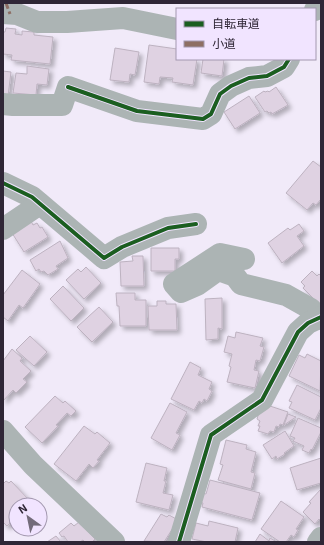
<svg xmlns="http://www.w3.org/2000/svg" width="324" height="545" viewBox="0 0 324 545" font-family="'Exo 2','Noto Sans JP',sans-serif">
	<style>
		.building { fill: #dfd2e2; stroke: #bdb2c0; filter: url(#shadow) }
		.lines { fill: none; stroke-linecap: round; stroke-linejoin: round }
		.minor { stroke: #acb4b4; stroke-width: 22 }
		.quiet { stroke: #8d6e63; stroke-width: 3; stroke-dasharray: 6 3; stroke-linecap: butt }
		.cycleway-casing { stroke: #f1e4ff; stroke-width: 6 }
		.cycleway { stroke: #1b5e20; stroke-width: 4 }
	</style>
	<defs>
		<filter id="shadow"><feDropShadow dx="3.5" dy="3.5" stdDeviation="2" flood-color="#0004"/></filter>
	</defs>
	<rect width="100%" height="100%" fill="#f1eaf9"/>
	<!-- building -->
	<g class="building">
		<path d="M6 28 16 29 15 34 22 35V31L34 32V35L53 37 50 64 11 60 12 55 3 54V32H5Z"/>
		<path d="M149 45 177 49V59H197L193 85 172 82 173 78 160 77 159 84 144 82Z"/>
		<path d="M115 48 139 52 135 75 130 74 129 82 110 80Z"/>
		<path d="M203 59H224L222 76 201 73Z"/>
		<path d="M27 66 49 69 47 85 37 84 36 95 13 93 16 73 27 74Z"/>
		<path d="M3 71 11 72 8 96 3 95Z"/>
		<path d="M276 87 288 105 272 114 271 112 269 113 267 111 265 112 255 97 264 91 265 92 268 91 269 92Z"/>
		<path d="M249 96 260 113 235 129 224 112Z"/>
		<path d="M313 161 321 167V199L316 205 313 203 307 210 286 193Z"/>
		<path d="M31 221 33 225 37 223 40 228 42 227 48 237 24 252 12 233Z"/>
		<path d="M299 224 304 231 297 236 304 246 282 263 268 243 288 228 290 230Z"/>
		<path d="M60 241 68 258 56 266 58 269 48 275 44 271 41 272 39 269 36 271 30 260Z"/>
		<path d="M151 248H179V259H175V271H151Z"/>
		<path d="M132 256H143L144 286H121L120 262 133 261Z"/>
		<path d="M86 267 101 283 84 299 66 280 78 269 81 272Z"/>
		<path d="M22 270 40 284 23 308 19 305 8 321 3 317V295Z"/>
		<path d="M312 271 317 276 319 274 321 276V306L303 288 305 286 301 282Z"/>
		<path d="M63 286 84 308 71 321 50 299Z"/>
		<path d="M116 293H135V300H146V326H120L119 306H117Z"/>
		<path d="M222 298V329L218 328V339L206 340 205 299Z"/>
		<path d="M157 301H166V304H176L177 330H149L148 306H157Z"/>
		<path d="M99 307 113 322 92 342 77 327Z"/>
		<path d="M236 332 263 338 260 346 264 347 260 361 256 360 254 370 259 371 255 388 227 382 231 367 229 366 232 354 224 352 228 336 235 338Z"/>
		<path d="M30 336 47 352 34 366 16 350Z"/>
		<path d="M12 349 22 358 20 361 31 371 23 379 27 382 16 393 13 390 3 401V361Z"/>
		<path d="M307 354 321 361 320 391 289 376 299 355 305 358Z"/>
		<path d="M190 362 201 368 198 375 212 382 209 389 212 391 207 401 204 399 202 403 199 401 194 410 171 399Z"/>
		<path d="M297 385 321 397V408L315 420 289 408 292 402 289 401Z"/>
		<path d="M55 396 63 403 65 401 76 411 71 416 67 413 56 425 58 426 42 443 25 427Z"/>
		<path d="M170 403 187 412 176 433 180 435 172 450 151 438Z"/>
		<path d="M267 405 288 412 283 425 280 424 279 427 276 426 274 432 270 431 268 434 258 431 260 426H258L260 421 257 419 260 409Z"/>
		<path d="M288 414 296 417 284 425Z"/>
		<path d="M298 418 321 428V432L312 450 311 449 309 453 302 450 304 446 293 441 295 438 290 436Z"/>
		<path d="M84 426 95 434 97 432 110 443 97 460 99 461 93 468 89 464 76 481 54 464Z"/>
		<path d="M285 431 294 446 284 453 285 454 277 459 276 456 272 459 263 445Z"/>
		<path d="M226 440 247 445 246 449 256 452 251 472 255 473 251 489 218 480 223 465 220 464Z"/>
		<path d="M321 458V483L297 490 290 468Z"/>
		<path d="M146 463 167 468 164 481H166L163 493 173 495 169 510 136 502Z"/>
		<path d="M210 480 260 493 252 520 202 507 203 503 199 502 202 493 206 494Z"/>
		<path d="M6 481 9 483 11 481 31 502 30 504 31 505H16V518L7 526 3 522V484Z"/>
		<path d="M321 489V521L319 519 315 524 303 512 311 503 309 502Z"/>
		<path d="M281 501 304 517 296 529 298 530 294 537 291 535 286 542H280L261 529Z"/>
		<path d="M161 514 167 517 169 515 178 520 164 542 144 541Z"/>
		<path d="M209 521 238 528 235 542H207L192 539 196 523 208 526Z"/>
		<path d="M79 522 95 539 92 542H85L83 540 80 542H68L64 536 62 537 59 533 71 523 74 526Z"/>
		<path d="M260 534 269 541 270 538 277 542H255Z"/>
		<path d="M56 536 61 542H47Z"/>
	</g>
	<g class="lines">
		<!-- minor -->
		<g class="minor">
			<path d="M315 10 321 7"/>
			<path d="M3 13 17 14 37 22H67L123 18 177 29"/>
			<path d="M3 104 13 105H62L68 87 137 111 203 119 211 114 220 94 231 86 249 78 267 76 284 67 289 59"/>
			<path d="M3 183 32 197 104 258 122 247 168 228 196 224"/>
			<path d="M3 229 40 204"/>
			<path d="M244 259 220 254 174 284 181 292 197 285 218 270 235 276 241 284 286 295 311 309 317 319"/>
			<path d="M3 431 33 465 114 542"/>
			<path d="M179 542 211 435 262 400 298 332 308 323 321 317"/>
			<path d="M318 542 321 538"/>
		</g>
		<!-- quiet -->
		<path class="quiet" d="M6 3 10 14"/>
		<!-- cycleway casing -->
		<g class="cycleway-casing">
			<g id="cycleway">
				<path d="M68 87 137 111 203 119 211 114 220 94 231 86 249 78 267 76 284 67 289 59"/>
				<path d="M3 183 32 197 104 258 122 247 168 228 196 224"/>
				<path d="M179 542 211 435 262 400 298 332 308 323 321 317"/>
			</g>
		</g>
		<!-- cycleway -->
		<use href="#cycleway" class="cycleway"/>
	</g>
	<!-- border -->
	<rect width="324" height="545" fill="none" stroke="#2f2636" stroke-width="8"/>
	<!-- legend -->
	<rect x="176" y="8" width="140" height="52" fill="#f1e4ff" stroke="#a398af"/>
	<rect x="184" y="21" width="20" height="6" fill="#1b5e20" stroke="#a398af"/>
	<text x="212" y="28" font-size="12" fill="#2f2636">自転車道</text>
	<rect x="184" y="41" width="20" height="6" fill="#8d6e63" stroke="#a398af"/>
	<text x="212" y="48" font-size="12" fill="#2f2636">小道</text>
	<!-- north arrow -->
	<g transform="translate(28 517) rotate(327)"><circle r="19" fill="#f1e4ff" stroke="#a398af"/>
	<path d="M0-3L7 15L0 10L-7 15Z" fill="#736b7a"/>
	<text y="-6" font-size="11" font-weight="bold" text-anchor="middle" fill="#2f2636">N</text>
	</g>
</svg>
